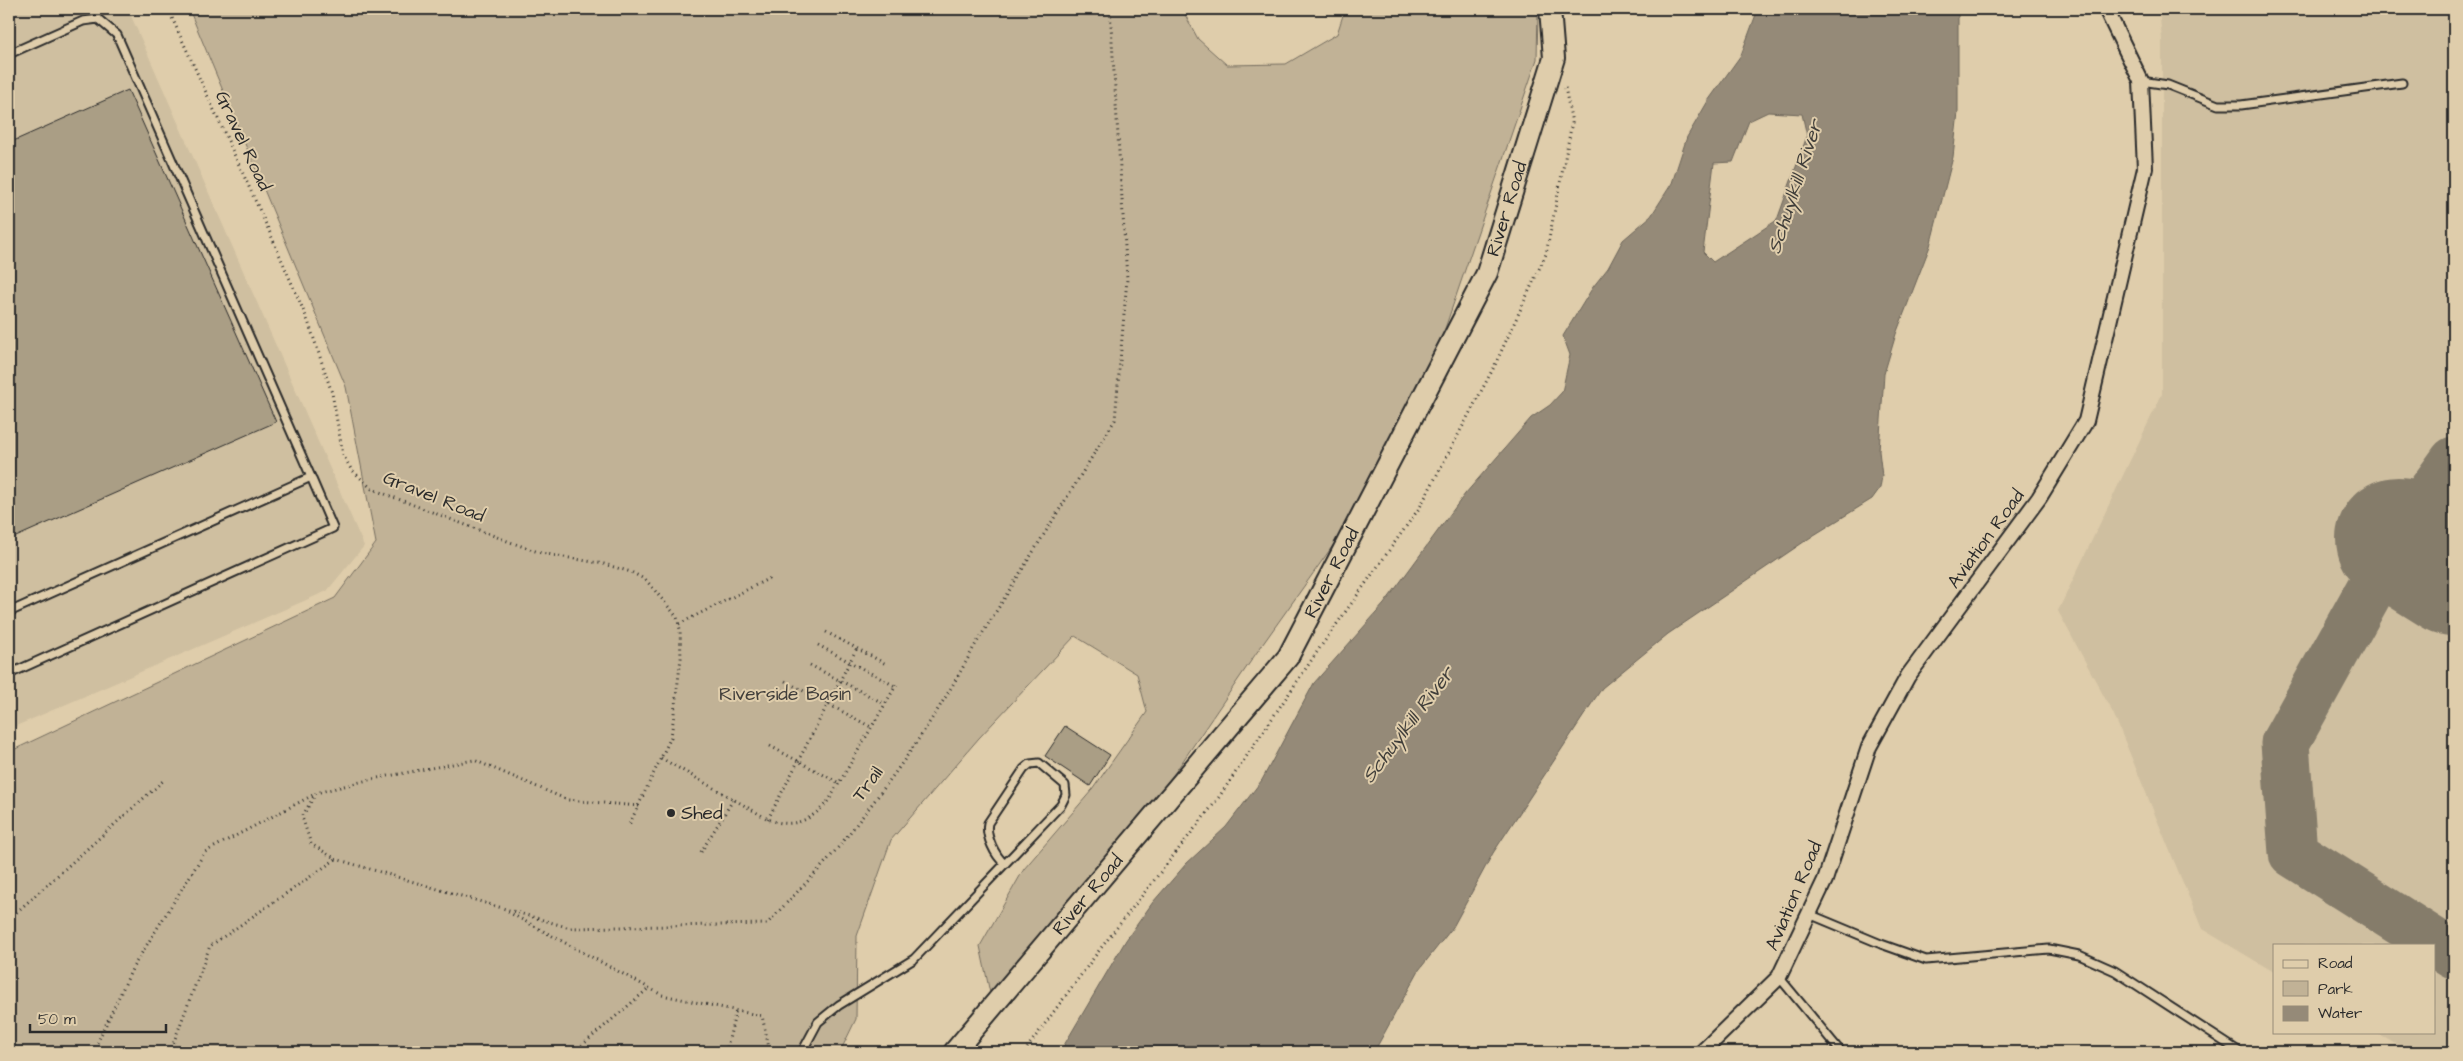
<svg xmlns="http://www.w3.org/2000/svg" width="2463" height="1061" viewBox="0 0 2463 1061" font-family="'Architects Daughter',sans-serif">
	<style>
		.built { fill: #cfbfa0 }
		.green { fill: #c1b296; stroke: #766e60 }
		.water { fill: #958a78; stroke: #6b6459; fill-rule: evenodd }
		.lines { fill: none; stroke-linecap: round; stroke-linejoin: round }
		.taxiway { stroke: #857c6b; stroke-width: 49 }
		.runway { stroke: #857c6b; stroke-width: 124 }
		.building { fill: #aa9e85; stroke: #2b2b2b }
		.lane-casing { stroke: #2b2b2b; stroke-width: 11 }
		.street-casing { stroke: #2b2b2b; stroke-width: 18 }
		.secondary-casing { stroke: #2b2b2b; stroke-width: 24 }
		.path { stroke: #2b2b2b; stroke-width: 3; stroke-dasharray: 1 4; stroke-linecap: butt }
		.lane { stroke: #dfcdab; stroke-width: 7 }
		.street { stroke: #dfcdab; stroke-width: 14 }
		.secondary { stroke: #dfcdab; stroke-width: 20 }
		.poi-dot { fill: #2b2b2b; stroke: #dfcdab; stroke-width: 2 }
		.labels { text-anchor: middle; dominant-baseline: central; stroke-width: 4; stroke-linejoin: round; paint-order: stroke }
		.street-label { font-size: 19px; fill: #2b2b2b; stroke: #dfcdab }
		.park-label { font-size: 19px; fill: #423f3b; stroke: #dfcdab }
		.poi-label { font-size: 19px; fill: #2b2b2b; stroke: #dfcdab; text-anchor: start }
		.water-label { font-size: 20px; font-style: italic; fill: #403e3a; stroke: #dfcdab }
	</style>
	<rect width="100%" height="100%" fill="#dfcdab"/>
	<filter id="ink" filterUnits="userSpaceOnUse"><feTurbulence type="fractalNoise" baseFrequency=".02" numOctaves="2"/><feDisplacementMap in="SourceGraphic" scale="10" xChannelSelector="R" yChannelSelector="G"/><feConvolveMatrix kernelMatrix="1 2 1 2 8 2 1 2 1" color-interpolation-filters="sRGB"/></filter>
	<g filter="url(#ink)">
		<!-- built -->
		<g class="built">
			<path d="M9 9H128L364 546 327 591 9 729Z"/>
			<path d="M2159 9H2454V1052H2409L2375 1032H2434V945H2274V972L2202 929 2114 715 2058 611 2162 394V39Z"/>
		</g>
		<!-- green -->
		<path class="green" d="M189 9H1182L1198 39 1227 65 1286 64 1337 34 1345 9H1538L1537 59 1425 387 1349 523 1255 655 1161 793 1063 910 990 993 980 946 1024 869 1092 790 1147 712 1137 674 1075 636 979 738 891 840 857 936 856 1019 840 1052H9V752L335 598 376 543 346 387Z"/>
		<!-- water -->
		<path class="water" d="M1758 9H1958V112L1953 157 1930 246 1896 334 1884 374 1879 451 1882 476 1880 488 1872 499 1814 535 1668 634 1602 688 1493 853 1453 927 1419 970 1374 1052H1060L1126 940 1153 902 1186 864 1226 827 1262 780 1314 683 1384 604 1465 494 1531 418 1550 405 1562 392 1570 355 1563 336 1593 287 1608 268 1623 240 1651 216 1672 183 1687 137 1708 101 1741 55ZM1768 112 1802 114 1807 136 1777 220 1713 262 1703 252 1714 163 1733 162 1749 121Z"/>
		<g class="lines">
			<!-- taxiway -->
			<path class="taxiway" d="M2454 461 2398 539 2285 743 2293 853 2454 955"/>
			<!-- runway -->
			<path class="runway" d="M2398 539 2454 574"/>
		</g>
		<!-- building -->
		<g class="building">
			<path d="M128 90 276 422 9 540V143Z"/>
			<path d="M1065 726 1110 755 1090 786 1045 756Z"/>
		</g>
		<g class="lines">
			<!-- lane casing -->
			<g class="lane-casing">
				<g id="lane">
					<path d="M9 54 83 21 98 19 117 35 311 477 9 612"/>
					<path d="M2141 81 2168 85 2218 105H2241L2402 83"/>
					<path d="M9 674 333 528 311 477"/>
					<path d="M1809 914 1881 944 1926 960 2049 949 2079 955 2115 971 2240 1052"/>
					<path d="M1779 977 1841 1052"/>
					<path d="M802 1052 818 1022 839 1005 914 959 1061 805 1066 795 1065 785 1039 763 1030 764 1024 769 988 823C985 836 995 856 1005 864"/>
				</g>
			</g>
			<!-- street casing -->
			<g class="street-casing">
				<path id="street" d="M1702 1052 1779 977 1825 880 1869 747 1908 676 2039 498 2086 421 2145 168 2141 81 2106 9"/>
			</g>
			<!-- secondary casing -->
			<g class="secondary-casing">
				<path id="secondary" d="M954 1052 1288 657 1487 273 1554 58 1550 9"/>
			</g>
			<!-- path -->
			<g class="path">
				<path d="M168 9 270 233 308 321 332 393 343 455 351 469 372 489 510 542 541 553 604 564 631 572 646 580 677 617 680 629 681 658 671 737 629 825"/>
				<path d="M679 624 770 578"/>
				<path d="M826 632 886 664"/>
				<path d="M818 645 895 686"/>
				<path d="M810 665 885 704"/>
				<path d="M785 681 871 727"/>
				<path d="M770 746 839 783"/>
				<path d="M661 758 768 819C794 830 815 819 831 797L898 682"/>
				<path d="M639 806 568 800 474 760 372 779 316 793 302 817 311 844 336 859 570 928 767 924C792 896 821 870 844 840 892 780 938 715 974 647L1115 420 1127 279 1110 9"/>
				<path d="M768 819 857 648"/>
				<path d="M701 852 733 800"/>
				<path d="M508 912 662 995 762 1016 770 1052"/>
				<path d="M9 919 164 780"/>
				<path d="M93 1052 133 967 205 852 315 794"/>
				<path d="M170 1052 210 946 336 859"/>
				<path d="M574 1052 649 988"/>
				<path d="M726 1052 736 1010"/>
				<path d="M1024 1052 1101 948 1217 800 1319 649 1420 507 1494 367 1546 254 1572 123 1565 87"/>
			</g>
			<!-- lane -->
			<use href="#lane" class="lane"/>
			<!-- street -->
			<use href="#street" class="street"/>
			<!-- secondary -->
			<use href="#secondary" class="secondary"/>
		</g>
	</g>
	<!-- markers -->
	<circle class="poi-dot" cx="671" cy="813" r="5"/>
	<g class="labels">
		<!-- street labels -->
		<g class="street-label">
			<text transform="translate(243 141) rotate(65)">Gravel Road</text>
			<text transform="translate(1507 209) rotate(-73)">River Road</text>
			<text transform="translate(434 497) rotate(22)">Gravel Road</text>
			<text transform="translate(1986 539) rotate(-54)">Aviation Road</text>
			<text transform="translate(1332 573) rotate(-63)">River Road</text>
			<text transform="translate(868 784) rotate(-54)">Trail</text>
			<text transform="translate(1088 895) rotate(-50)">River Road</text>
			<text transform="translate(1794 896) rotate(-67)">Aviation Road</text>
		</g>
		<!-- park labels -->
		<g class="park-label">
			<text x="785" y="694">Riverside Basin</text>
		</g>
		<!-- poi labels -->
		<g class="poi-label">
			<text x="681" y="813">Shed</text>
		</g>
		<!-- water labels -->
		<g class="water-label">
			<text transform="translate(1795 187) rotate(-72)">Schuylkill River</text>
			<text transform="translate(1408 725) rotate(-53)">Schuylkill River</text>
		</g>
	</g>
	<!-- margin -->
	<rect width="2463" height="1061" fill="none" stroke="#dfcdab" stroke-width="30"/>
	<rect x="15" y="15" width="2433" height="1031" fill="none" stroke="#2b2b2b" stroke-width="2" filter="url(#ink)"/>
	<!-- legend -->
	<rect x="2273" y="944" width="162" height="90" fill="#dfcdab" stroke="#978c78"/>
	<rect x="2283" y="960" width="25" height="8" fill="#dfcdab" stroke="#978c78"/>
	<text x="2318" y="968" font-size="15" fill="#2b2b2b">Road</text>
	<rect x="2283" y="981" width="25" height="15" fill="#c1b296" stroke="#978c78"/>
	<text x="2318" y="994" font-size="15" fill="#2b2b2b">Park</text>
	<rect x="2283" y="1006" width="25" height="15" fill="#958a78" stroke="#978c78"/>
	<text x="2318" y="1018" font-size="15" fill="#2b2b2b">Water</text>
	<!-- scale -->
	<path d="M30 1024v8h136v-8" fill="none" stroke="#2b2b2b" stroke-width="2.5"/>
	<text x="38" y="1024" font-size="15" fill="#2b2b2b" stroke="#dfcdab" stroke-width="4" paint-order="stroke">50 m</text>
</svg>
